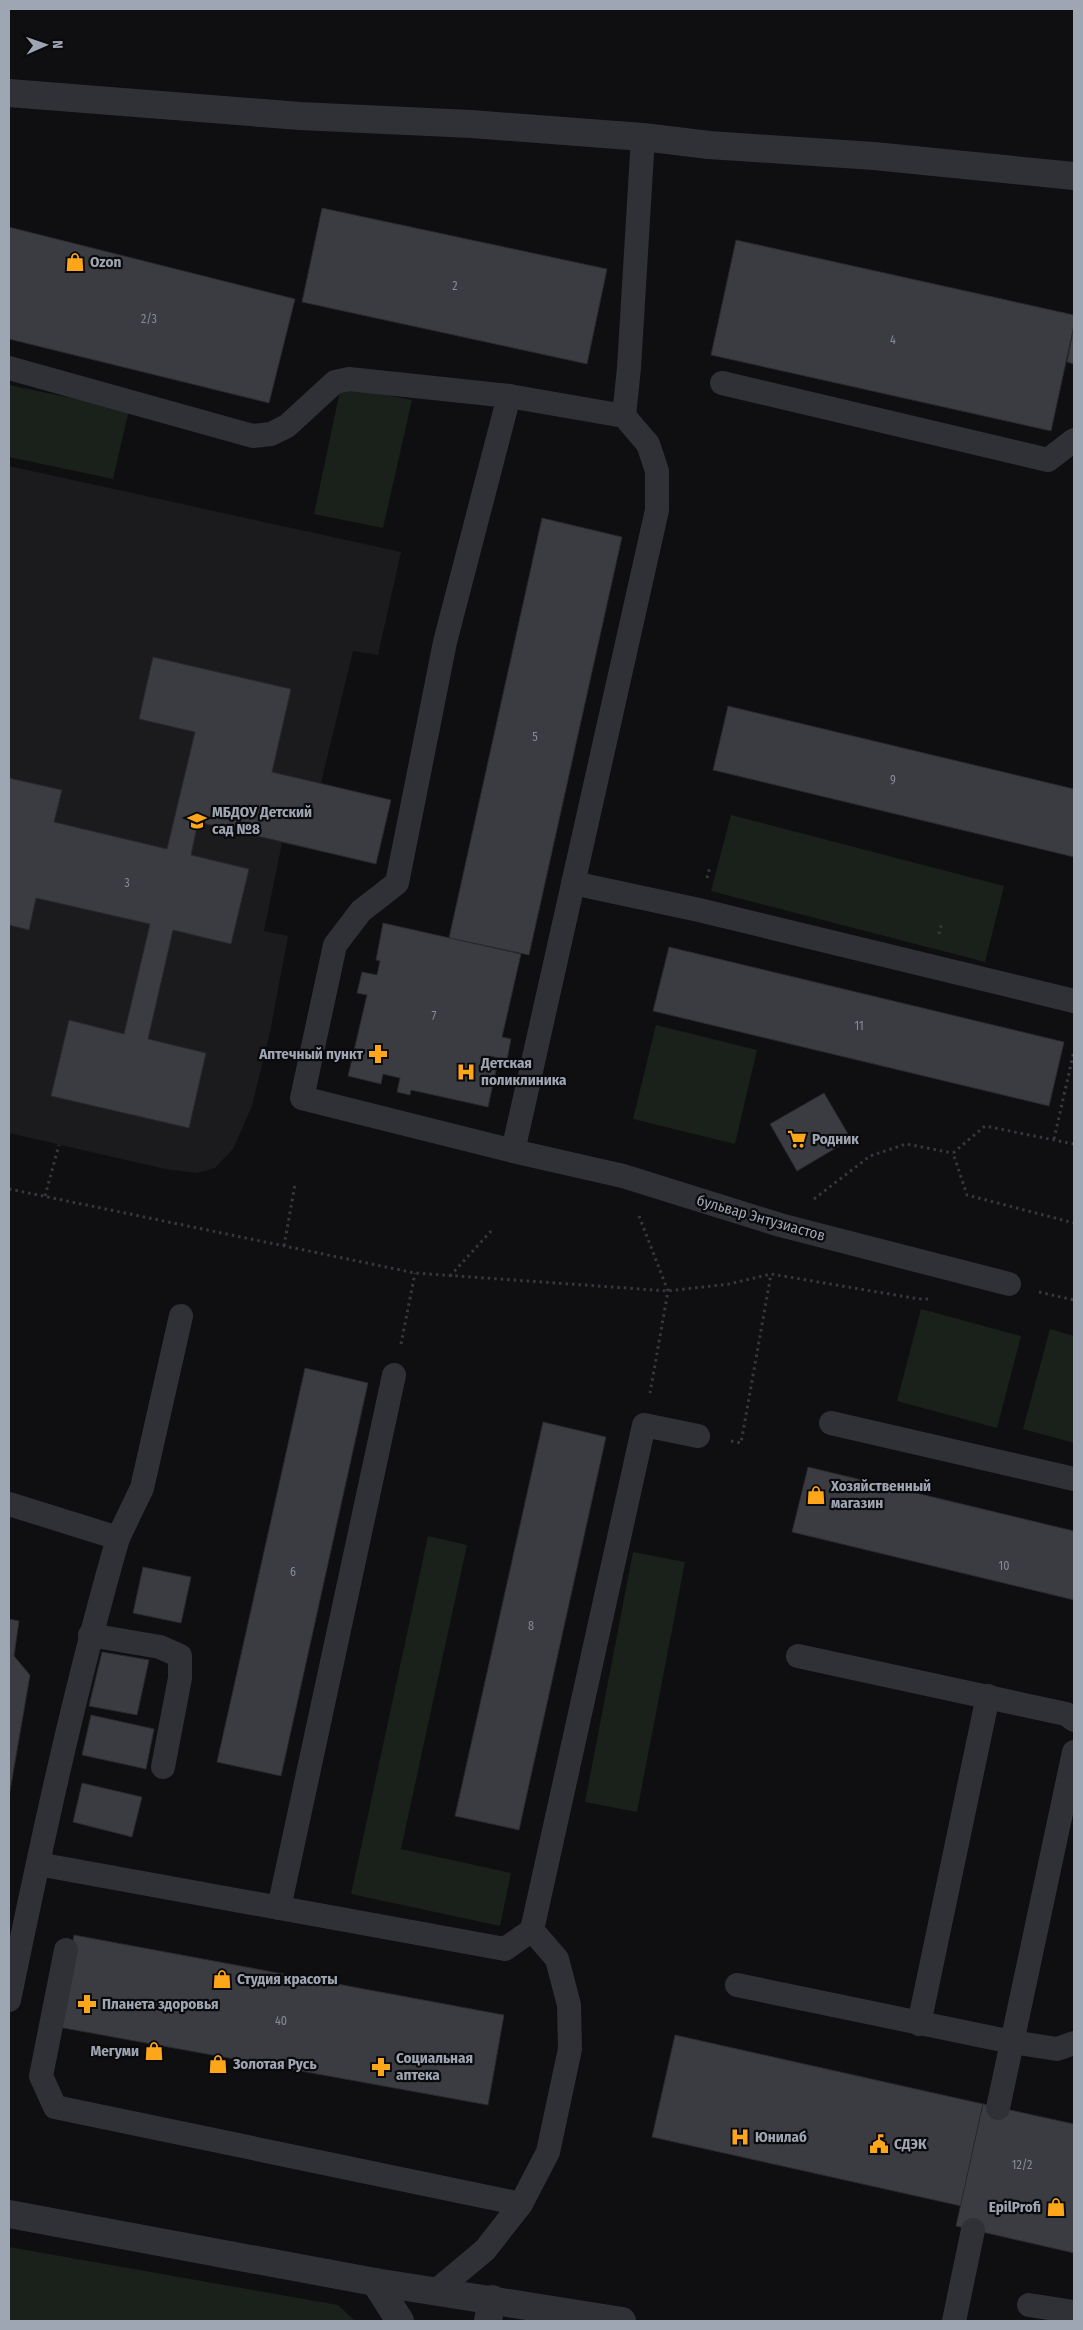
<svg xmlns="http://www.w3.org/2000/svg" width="1083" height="2330" viewBox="0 0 1083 2330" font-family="'Fira Sans Condensed',sans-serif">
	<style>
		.built { fill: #1b1b1e }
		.green { fill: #19211a }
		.building { fill: #3b3c41; stroke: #29292d }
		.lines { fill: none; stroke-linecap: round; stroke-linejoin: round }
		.path { stroke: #36383d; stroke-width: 3; stroke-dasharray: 2.5 4; stroke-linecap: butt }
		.service { stroke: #303136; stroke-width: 24 }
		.minor { stroke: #303136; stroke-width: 28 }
		.tertiary { stroke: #303136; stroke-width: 28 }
		.labels { text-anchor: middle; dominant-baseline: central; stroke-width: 4.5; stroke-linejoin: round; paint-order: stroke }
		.number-label { font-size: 12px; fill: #868c96 }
		.poi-label { font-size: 15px; font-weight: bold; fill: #9fa6b3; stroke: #0a0a0c; text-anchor: start }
		.street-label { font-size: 15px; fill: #9fa6b3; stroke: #0a0a0c }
	</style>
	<rect width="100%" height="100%" fill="#0f0f11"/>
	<!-- built -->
	<path class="built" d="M9 466 401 552 378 655 353 651 321 783 391 800 376 864 282 843 264 931 288 936 270 1032 252 1106 233 1149 215 1168 197 1173 165 1169 9 1133Z"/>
	<!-- green -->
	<g class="green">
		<path d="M9 385 129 410 113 479 9 457Z"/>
		<path d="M341 386 412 400 383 528 314 514Z"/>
		<path d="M731 815 1004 886 985 962 711 891Z"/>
		<path d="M656 1025 757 1050 735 1144 633 1119Z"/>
		<path d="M921 1309 1021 1336 997 1428 897 1401Z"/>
		<path d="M1050 1329 1074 1336V1443L1023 1429Z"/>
		<path d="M428 1536 467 1545 401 1849 511 1873 500 1926 351 1894Z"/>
		<path d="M633 1552 685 1562 637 1812 585 1802Z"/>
		<path d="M9 2247 338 2305 355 2321H9Z"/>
	</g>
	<!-- building -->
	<g class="building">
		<path d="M322 208 607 269 587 364 302 302Z"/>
		<path d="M9 227 295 299 269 403 9 339Z"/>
		<path d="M736 240 1074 315V325L1051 431 711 355Z"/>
		<path d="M1074 327V364L1067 362Z"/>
		<path d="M542 518 622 537 529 955 449 938Z"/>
		<path d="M153 657 291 689 272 772 391 800 376 864 198 822 191 855 249 869 231 944 173 930 148 1039 206 1053 189 1128 51 1096 69 1020 124 1034 150 924 36 898 29 930 9 925V778L62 790 54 822 167 849 195 732 139 719Z"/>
		<path d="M728 706 1074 789V857L713 770Z"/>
		<path d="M383 923 521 954 502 1037 511 1039 507 1060 490 1056 487 1068 496 1070 488 1107 411 1090 410 1095 397 1092 400 1078 383 1074 381 1084 348 1076 367 995 357 993 362 972 377 975 380 961 376 960Z"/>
		<path d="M669 947 1064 1042 1049 1106 653 1011Z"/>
		<path d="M824 1093 851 1139 797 1171 770 1124Z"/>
		<path d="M305 1368 368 1383 281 1776 217 1762Z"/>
		<path d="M543 1422 606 1437 519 1830 455 1816Z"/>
		<path d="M808 1467 1074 1531V1600L792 1532Z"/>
		<path d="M143 1567 191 1577 181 1623 133 1613Z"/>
		<path d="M9 1619 19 1621 14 1656 30 1675 9 1797Z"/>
		<path d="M102 1652 149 1660 137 1715 89 1706Z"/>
		<path d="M91 1715 154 1729 146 1769 82 1755Z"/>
		<path d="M82 1783 142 1797 132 1837 73 1822Z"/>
		<path d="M74 1935 504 2015 488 2105 58 2027Z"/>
		<path d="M675 2035 983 2104 961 2206 652 2137Z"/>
		<path d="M983 2104 1074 2124V2253L956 2226Z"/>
	</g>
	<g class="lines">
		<!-- path -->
		<g class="path">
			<path d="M707 878 710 866"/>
			<path d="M939 934 942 922"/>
			<path d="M1054 1139 1074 1051"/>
			<path d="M1074 1144 985 1126 953 1153 967 1195 1074 1223"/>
			<path d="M9 1189 415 1273 668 1291 729 1284 771 1274 919 1299H928"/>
			<path d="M45 1196 59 1145"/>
			<path d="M814 1199 870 1156 906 1144 953 1153"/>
			<path d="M639 1216 668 1291 650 1393"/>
			<path d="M284 1246 295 1184"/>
			<path d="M450 1276 492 1230"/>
			<path d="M1039 1292 1074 1300"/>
			<path d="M401 1344 415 1273"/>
			<path d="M731 1441 741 1443 771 1274"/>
		</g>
		<!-- service -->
		<g class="service">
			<path d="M9 368 253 436 271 434 287 426 335 382 349 379 509 396"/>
			<path d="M722 383 1048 460 1074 440"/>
			<path d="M624 416 509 396 445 642 397 883 361 911 335 945 302 1098 513 1151 657 510V471L648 444 624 416 629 368 643 137"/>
			<path d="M573 883 699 910 1074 1001"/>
			<path d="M513 1151 623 1176 780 1225 1009 1284"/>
			<path d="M831 1423 1074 1479"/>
			<path d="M9 1504 118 1538C74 1691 41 1846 9 2000"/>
			<path d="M118 1538 142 1488 181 1316"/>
			<path d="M90 1635 160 1647 180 1656V1678L163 1767"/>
			<path d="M798 1656 1066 1714 1074 1720"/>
			<path d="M38 1864 505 1949 532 1930 644 1425 698 1436"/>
			<path d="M279 1908 394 1375"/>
			<path d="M66 1950 41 2076 55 2107 521 2204"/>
			<path d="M737 1985 1012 2042 1057 2049 1074 2043"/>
			<path d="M919 2024 988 1696"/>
			<path d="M998 2108 1074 1752"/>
			<path d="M436 2291 485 2250 521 2204 548 2152 570 2049 569 2005 557 1959 532 1930"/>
			<path d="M1029 2305 1074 2312"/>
			<path d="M954 2321 973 2230"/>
		</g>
		<!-- minor -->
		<g class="minor">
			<path d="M9 2214 375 2282 622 2321"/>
			<path d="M375 2282 400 2321"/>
		</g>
		<!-- tertiary -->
		<g class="tertiary">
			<path d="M9 93 300 116 471 124 643 137 709 145 874 156 1074 176"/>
			<path d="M488 2321 492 2299"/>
		</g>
	</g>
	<!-- icons -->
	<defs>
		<g id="shop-bare" transform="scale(1.5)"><path d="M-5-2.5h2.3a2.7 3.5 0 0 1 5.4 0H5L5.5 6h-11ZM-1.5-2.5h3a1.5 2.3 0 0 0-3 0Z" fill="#fea61a" stroke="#0a0a0c" stroke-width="2.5" paint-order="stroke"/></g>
		<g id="school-bare" transform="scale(1.5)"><path d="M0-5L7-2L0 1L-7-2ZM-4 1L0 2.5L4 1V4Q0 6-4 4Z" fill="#fea61a" stroke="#0a0a0c" stroke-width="2.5" paint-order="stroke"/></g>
		<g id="pharmacy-bare" transform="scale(1.5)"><path d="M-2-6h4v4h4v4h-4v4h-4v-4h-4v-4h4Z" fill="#fea61a" stroke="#0a0a0c" stroke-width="2.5" paint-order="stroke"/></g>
		<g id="hospital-bare" transform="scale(1.5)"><path d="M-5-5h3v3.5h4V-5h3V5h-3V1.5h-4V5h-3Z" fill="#fea61a" stroke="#0a0a0c" stroke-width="2.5" paint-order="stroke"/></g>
		<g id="supermarket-bare" transform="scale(1.5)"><path d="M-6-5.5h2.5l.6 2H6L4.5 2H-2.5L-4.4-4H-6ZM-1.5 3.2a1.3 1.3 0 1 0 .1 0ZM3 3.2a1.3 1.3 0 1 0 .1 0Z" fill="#fea61a" stroke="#0a0a0c" stroke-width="2.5" paint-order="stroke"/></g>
		<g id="civic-bare" transform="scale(1.5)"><path d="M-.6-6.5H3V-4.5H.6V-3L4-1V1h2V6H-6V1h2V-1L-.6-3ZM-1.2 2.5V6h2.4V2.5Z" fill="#fea61a" stroke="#0a0a0c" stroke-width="2.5" paint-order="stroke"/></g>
	</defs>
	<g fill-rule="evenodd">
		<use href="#shop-bare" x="75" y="262"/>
		<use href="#school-bare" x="197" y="821"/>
		<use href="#pharmacy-bare" x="378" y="1054"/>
		<use href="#hospital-bare" x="466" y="1072"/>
		<use href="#supermarket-bare" x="797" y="1139"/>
		<use href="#shop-bare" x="816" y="1495"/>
		<use href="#shop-bare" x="222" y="1979"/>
		<use href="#pharmacy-bare" x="87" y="2004"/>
		<use href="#shop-bare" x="154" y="2051"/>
		<use href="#shop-bare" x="218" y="2064"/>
		<use href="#pharmacy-bare" x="381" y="2067"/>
		<use href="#hospital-bare" x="740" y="2137"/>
		<use href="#civic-bare" x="879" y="2144"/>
		<use href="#shop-bare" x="1056" y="2207"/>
	</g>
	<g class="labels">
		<!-- number labels -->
		<g class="number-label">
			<text x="455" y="286">2</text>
			<text x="149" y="319">2/3</text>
			<text x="893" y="340">4</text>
			<text x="535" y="737">5</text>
			<text x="893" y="780">9</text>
			<text x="127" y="883">3</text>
			<text x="434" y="1016">7</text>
			<text x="859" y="1026">11</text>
			<text x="1004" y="1566">10</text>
			<text x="293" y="1572">6</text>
			<text x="531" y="1626">8</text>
			<text x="281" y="2021">40</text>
			<text x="1022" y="2165">12/2</text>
		</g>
		<!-- poi labels -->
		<g class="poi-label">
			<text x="90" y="262">Ozon</text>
			<text x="212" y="812">МБДОУ Детский<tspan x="212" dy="17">сад №8</tspan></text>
			<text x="363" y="1054" text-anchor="end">Аптечный пункт</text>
			<text x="481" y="1063">Детская<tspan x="481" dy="17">поликлиника</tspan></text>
			<text x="812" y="1139">Родник</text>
			<text x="831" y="1486">Хозяйственный<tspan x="831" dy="17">магазин</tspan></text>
			<text x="237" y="1979">Студия красоты</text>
			<text x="102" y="2004">Планета здоровья</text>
			<text x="139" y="2051" text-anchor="end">Мегуми</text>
			<text x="396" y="2058">Социальная<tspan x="396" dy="17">аптека</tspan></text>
			<text x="233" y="2064">Золотая Русь</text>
			<text x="755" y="2137">Юнилаб</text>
			<text x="894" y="2144">СДЭК</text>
			<text x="1041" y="2207" text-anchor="end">EpilProfi</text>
		</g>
		<!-- street labels -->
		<g class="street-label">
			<text transform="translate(761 1218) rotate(16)">бульвар Энтузиастов</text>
		</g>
	</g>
	<!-- border -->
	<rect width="1083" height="2330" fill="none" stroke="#9fa6b3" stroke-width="20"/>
	<!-- north arrow -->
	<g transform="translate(45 45) rotate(88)" stroke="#0a0a0c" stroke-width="4" paint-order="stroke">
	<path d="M0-4L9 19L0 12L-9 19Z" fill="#9fa6b3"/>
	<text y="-8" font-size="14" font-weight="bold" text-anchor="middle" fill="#9fa6b3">N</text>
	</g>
</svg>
